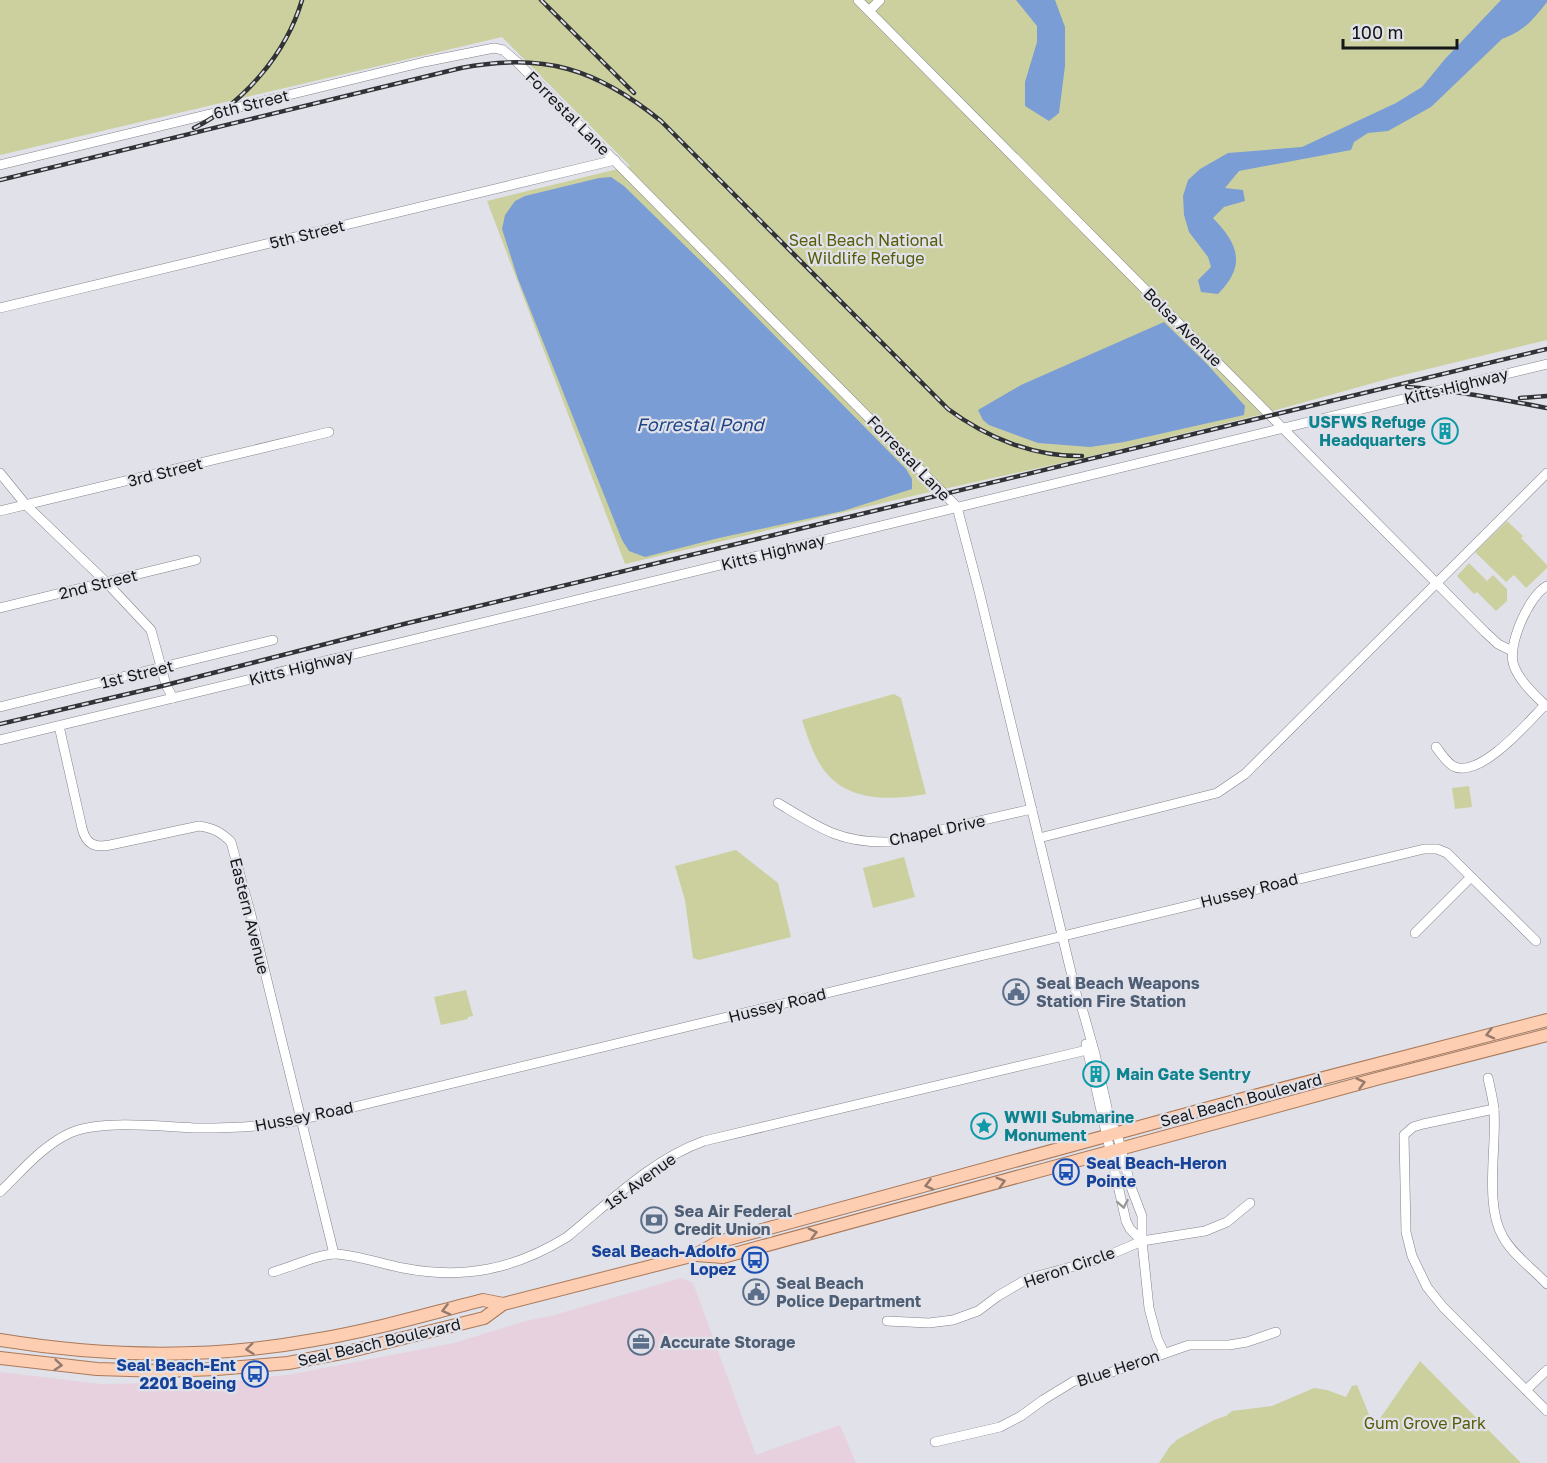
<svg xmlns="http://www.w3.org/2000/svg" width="1547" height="1463" viewBox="0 0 1547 1463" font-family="'Golos Text',sans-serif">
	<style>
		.industrial { fill: #e7d1de }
		.green { fill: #ccd09e }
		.water { fill: #7b9dd5 }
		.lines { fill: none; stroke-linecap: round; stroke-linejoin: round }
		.minor-casing { stroke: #82838b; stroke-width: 10 }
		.major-casing { stroke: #aa795a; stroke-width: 14 }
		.minor { stroke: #fff; stroke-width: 9 }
		.major { stroke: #fdceb2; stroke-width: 12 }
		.rail-casing { stroke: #313235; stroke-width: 4.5 }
		.rail { stroke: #e0e1e9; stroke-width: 2; stroke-dasharray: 7; stroke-linecap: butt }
		.oneway { stroke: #957b6d }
		.oneway2 { stroke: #969697 }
		.labels { text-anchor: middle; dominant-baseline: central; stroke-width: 4.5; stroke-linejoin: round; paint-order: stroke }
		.street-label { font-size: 16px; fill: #151618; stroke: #e0e1e9 }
		.park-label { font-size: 16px; fill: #585b08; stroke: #e0e1e9 }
		.culture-label { font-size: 16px; font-weight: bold; fill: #0d838f; stroke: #e0e1e9; text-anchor: start }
		.service-label { font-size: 16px; font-weight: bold; fill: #4e5e75; stroke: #e0e1e9; text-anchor: start }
		.transit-label { font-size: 16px; font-weight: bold; fill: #164399; stroke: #e0e1e9; text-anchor: end }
		.water-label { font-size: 18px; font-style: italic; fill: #1c4588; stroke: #e0e1e9 }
	</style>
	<rect width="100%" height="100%" fill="#e0e1e9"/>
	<!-- industrial -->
	<path class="industrial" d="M681 1278 693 1283 756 1455 840 1425 856 1463H0V1372L101 1384 229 1382 293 1374 454 1343 525 1321 551 1316Z"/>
	<!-- green -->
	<g class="green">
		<path d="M0 0H1547V340L1391 378 1255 416 1075 460 921 494 625 564 487 201 630 166 502 37 0 155Z"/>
		<path d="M1507 521 1523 536 1521 538 1547 565V568L1526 588 1514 575 1506 582 1475 552Z"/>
		<path d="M1469 563 1487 581 1493 575 1507 589V601L1496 611 1477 592 1474 594 1457 576Z"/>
		<path d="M894 694 901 698 926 794C894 800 852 802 828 775 815 761 808 738 802 720Z"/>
		<path d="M1469 786 1472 807 1455 809 1452 788Z"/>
		<path d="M736 850 778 883 791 937 699 960 693 958 685 900 675 866Z"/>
		<path d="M904 857 915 897 873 908 863 868Z"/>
		<path d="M466 990 473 1016 468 1017V1019L441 1025 434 997Z"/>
		<path d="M1420 1361 1521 1463H1159L1170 1446 1178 1439 1214 1420 1226 1416 1232 1411 1272 1406 1314 1388 1327 1390 1346 1397 1352 1386 1357 1385 1374 1427Z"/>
	</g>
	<!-- water -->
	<g class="water">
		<path d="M1016 0H1055L1065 27V66L1059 113 1049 121 1025 106V82L1037 42V26Z"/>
		<path d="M1501 0H1547V2C1533 20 1524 31 1502 39L1431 107 1388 131 1368 133 1354 142 1351 150 1239 171 1225 188 1243 190 1245 201 1224 207 1213 218C1238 244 1247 265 1218 294L1201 292 1198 280 1211 267 1208 257 1189 232 1184 215 1183 196 1188 180 1200 169 1228 153 1302 147 1396 103 1422 87 1445 59Z"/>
		<path d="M611 177 624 186 713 273 906 469 912 479V489L843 511 719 538 645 557 629 551 622 540 518 279 502 229 505 215 515 201 525 196 599 178Z"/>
		<path d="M1164 322 1206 363 1245 406 1244 415 1124 442 1090 447 1038 443 989 425 983 420 978 410 1021 385Z"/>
	</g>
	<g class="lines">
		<!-- minor casing -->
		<g class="minor-casing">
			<g id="minor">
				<path d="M858 0 1485 632 1498 644 1512 651"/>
				<path d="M869 11 880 0"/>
				<path d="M0 165 424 62 494 48 503 50 517 62 957 507 979 591 1078 1001 1082 1008 1095 1054 1110 1121 1117 1134 1131 1187 1142 1216V1241L1149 1308 1157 1338 1164 1353"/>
				<path d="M0 308 615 160"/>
				<path d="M0 473 26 505 106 582 151 630 166 685 173 698"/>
				<path d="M0 511 329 432"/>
				<path d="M1547 586C1529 595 1506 647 1514 666 1520 682 1535 695 1547 707"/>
				<path d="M0 608 196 560"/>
				<path d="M0 707 273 640"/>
				<path d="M59 726 82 828C86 844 94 848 110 845L199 826C213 828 221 832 231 842L251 915 334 1254"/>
				<path d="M0 740 1547 364"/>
				<path d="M1436 747C1441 753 1447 764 1455 767 1482 777 1528 722 1545 705"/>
				<path d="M778 803C818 827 839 843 888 842L1032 809"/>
				<path d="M1039 838 1217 793 1245 774 1547 473"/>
				<path d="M1415 933 1471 877"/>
				<path d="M1086 1044 1126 1221 1130 1229 1142 1241"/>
				<path d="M1488 1078C1490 1088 1493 1099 1494 1109 1497 1146 1484 1205 1503 1237 1513 1255 1533 1269 1547 1284"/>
				<path d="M1494 1109 1423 1124 1413 1127 1404 1135 1406 1232 1412 1256 1427 1287 1443 1307 1547 1411"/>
				<path d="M0 1192C22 1171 42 1146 70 1133 101 1119 163 1127 199 1128 233 1128 266 1127 300 1120L1424 849H1437L1447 853 1536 941"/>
				<path d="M273 1272C288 1268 322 1253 335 1254 358 1255 381 1264 403 1268 464 1280 515 1269 567 1237 610 1202 651 1160 704 1141L1087 1050"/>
				<path d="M887 1321 929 1323 953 1320 978 1311 998 1296 1027 1279 1100 1259 1142 1241 1205 1231 1227 1222 1250 1203"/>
				<path d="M1526 1390 1547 1370"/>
				<path d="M935 1442 1000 1427 1021 1416 1043 1400 1074 1381 1109 1373 1189 1345H1229L1247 1342 1276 1332"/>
			</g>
		</g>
		<!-- major casing -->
		<g class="major-casing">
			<g id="major">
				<path d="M696 1255 723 1257 1380 1078 1547 1035"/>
				<path d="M0 1340C103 1357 211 1359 314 1340 371 1331 427 1314 483 1300L503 1304"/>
				<path d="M0 1358 97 1369 162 1371 217 1369 288 1363 347 1352 484 1318 503 1304 695 1255 718 1242 1227 1103 1547 1020"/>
			</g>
		</g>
		<!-- minor -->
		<use href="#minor" class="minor"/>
		<!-- major -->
		<use href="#major" class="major"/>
		<!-- rail casing -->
		<g class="rail-casing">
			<g id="rail">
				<path d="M541 0 634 93"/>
				<path d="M194 128C244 103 286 54 302 0"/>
				<path d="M0 180 461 68C544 52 597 69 661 121L948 409C986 437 1033 457 1082 456"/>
				<path d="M1407 387C1454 390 1500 399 1547 408"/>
				<path d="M1520 398 1547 396"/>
				<path d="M0 724 166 685 404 624 1547 349"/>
			</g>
		</g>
		<!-- rail -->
		<use href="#rail" class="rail"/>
	</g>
	<!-- one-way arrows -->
	<defs><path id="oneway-chevron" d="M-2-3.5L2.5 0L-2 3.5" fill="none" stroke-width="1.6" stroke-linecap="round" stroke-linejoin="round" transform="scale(1.5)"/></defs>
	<g class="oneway">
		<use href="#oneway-chevron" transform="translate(1490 1034) rotate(166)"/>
		<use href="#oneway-chevron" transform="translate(1361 1083) rotate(-15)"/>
		<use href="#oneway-chevron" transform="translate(1001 1182) rotate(-16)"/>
		<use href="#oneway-chevron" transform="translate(929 1185) rotate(165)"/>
		<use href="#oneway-chevron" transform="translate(813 1233) rotate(-15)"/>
		<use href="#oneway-chevron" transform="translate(446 1310) rotate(166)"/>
		<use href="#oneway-chevron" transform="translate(250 1349) rotate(174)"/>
		<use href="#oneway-chevron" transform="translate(58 1365) rotate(5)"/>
	</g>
	<use class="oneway2" href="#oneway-chevron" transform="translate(1123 1204) rotate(79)"/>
	<!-- icons -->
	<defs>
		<g id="building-ring" transform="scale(1.35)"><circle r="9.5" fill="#e0e1e9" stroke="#0f9aa8" stroke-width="1.5"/><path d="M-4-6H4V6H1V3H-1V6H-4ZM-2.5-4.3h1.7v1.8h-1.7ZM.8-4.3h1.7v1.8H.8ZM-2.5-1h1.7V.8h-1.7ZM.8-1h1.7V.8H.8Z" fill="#0f9aa8"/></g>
		<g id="civic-ring" transform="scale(1.35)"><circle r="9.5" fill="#e0e1e9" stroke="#5c6f8a" stroke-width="1.5"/><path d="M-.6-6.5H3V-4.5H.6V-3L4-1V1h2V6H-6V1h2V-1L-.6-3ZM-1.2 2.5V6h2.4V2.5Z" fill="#5c6f8a"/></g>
		<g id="sight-ring" transform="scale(1.35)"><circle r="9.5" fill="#e0e1e9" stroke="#0f9aa8" stroke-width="1.5"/><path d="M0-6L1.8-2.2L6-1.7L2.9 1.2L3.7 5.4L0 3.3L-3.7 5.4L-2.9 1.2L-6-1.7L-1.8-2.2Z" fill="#0f9aa8"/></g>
		<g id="bus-ring" transform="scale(1.35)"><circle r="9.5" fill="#e0e1e9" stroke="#1a4fb4" stroke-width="1.5"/><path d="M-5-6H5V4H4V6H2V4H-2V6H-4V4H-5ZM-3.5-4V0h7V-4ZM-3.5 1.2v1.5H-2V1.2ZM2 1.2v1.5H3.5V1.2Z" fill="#1a4fb4"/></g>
		<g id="bank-ring" transform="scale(1.35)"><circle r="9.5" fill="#e0e1e9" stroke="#5c6f8a" stroke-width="1.5"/><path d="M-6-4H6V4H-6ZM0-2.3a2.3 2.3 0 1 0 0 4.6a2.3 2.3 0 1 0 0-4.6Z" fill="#5c6f8a"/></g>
		<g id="office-ring" transform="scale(1.35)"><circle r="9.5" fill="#e0e1e9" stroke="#5c6f8a" stroke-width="1.5"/><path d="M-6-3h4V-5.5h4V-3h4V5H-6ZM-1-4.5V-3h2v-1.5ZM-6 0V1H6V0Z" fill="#5c6f8a"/></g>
	</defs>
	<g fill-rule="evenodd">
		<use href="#building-ring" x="1445" y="431"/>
		<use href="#civic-ring" x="1016" y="992"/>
		<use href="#building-ring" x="1096" y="1074"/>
		<use href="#sight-ring" x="984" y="1126"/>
		<use href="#bus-ring" x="1066" y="1172"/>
		<use href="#bank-ring" x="654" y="1220"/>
		<use href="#bus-ring" x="755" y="1260"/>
		<use href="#civic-ring" x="756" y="1292"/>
		<use href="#office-ring" x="641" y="1342"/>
		<use href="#bus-ring" x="255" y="1374"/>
	</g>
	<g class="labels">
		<!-- street labels -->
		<g class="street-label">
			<text transform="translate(251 104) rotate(-14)">6th Street</text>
			<text transform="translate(568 113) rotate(45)">Forrestal Lane</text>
			<text transform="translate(307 234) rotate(-14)">5th Street</text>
			<text transform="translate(1183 327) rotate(45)">Bolsa Avenue</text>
			<text transform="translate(1456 386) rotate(-14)">Kitts Highway</text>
			<text transform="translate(909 458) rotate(46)">Forrestal Lane</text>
			<text transform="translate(165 472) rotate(-14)">3rd Street</text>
			<text transform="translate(773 552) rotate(-14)">Kitts Highway</text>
			<text transform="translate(98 584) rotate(-14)">2nd Street</text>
			<text transform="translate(301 667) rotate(-14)">Kitts Highway</text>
			<text transform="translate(137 674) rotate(-14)">1st Street</text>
			<text transform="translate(937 830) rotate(-12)">Chapel Drive</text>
			<text transform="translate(1249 890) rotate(-14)">Hussey Road</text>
			<text transform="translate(250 916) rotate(76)">Eastern Avenue</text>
			<text transform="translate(777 1005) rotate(-14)">Hussey Road</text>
			<text transform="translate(1241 1100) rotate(-15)">Seal Beach Boulevard</text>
			<text transform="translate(304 1116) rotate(-11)">Hussey Road</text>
			<text transform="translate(640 1181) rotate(-36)">1st Avenue</text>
			<text transform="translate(1069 1267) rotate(-19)">Heron Circle</text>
			<text transform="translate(379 1342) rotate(-13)">Seal Beach Boulevard</text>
			<text transform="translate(1118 1368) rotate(-18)">Blue Heron</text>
		</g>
		<!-- park labels -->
		<g class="park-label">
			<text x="866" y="240">Seal Beach National<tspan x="866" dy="18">Wildlife Refuge</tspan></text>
			<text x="1425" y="1423">Gum Grove Park</text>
		</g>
		<!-- culture labels -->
		<g class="culture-label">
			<text x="1426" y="422" text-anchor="end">USFWS Refuge<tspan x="1426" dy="18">Headquarters</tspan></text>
			<text x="1116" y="1074">Main Gate Sentry</text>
			<text x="1004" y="1117">WWII Submarine<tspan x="1004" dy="18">Monument</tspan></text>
		</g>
		<!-- service labels -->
		<g class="service-label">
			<text x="1036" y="983">Seal Beach Weapons<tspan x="1036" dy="18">Station Fire Station</tspan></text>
			<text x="674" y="1211">Sea Air Federal<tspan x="674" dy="18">Credit Union</tspan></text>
			<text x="776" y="1283">Seal Beach<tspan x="776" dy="18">Police Department</tspan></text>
			<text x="660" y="1342">Accurate Storage</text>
		</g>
		<!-- transit labels -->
		<g class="transit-label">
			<text x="1086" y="1163" text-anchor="start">Seal Beach-Heron<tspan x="1086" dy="18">Pointe</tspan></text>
			<text x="736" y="1251">Seal Beach-Adolfo<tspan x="736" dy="18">Lopez</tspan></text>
			<text x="236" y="1365">Seal Beach-Ent<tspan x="236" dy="18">2201 Boeing</tspan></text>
		</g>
		<!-- water labels -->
		<g class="water-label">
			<text x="700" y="424">Forrestal Pond</text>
		</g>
	</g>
	<!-- scale -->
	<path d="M1343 39v9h114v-9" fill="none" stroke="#151618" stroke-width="3"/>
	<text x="1352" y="39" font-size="18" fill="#151618" stroke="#e0e1e9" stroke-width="4.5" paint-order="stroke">100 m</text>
</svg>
